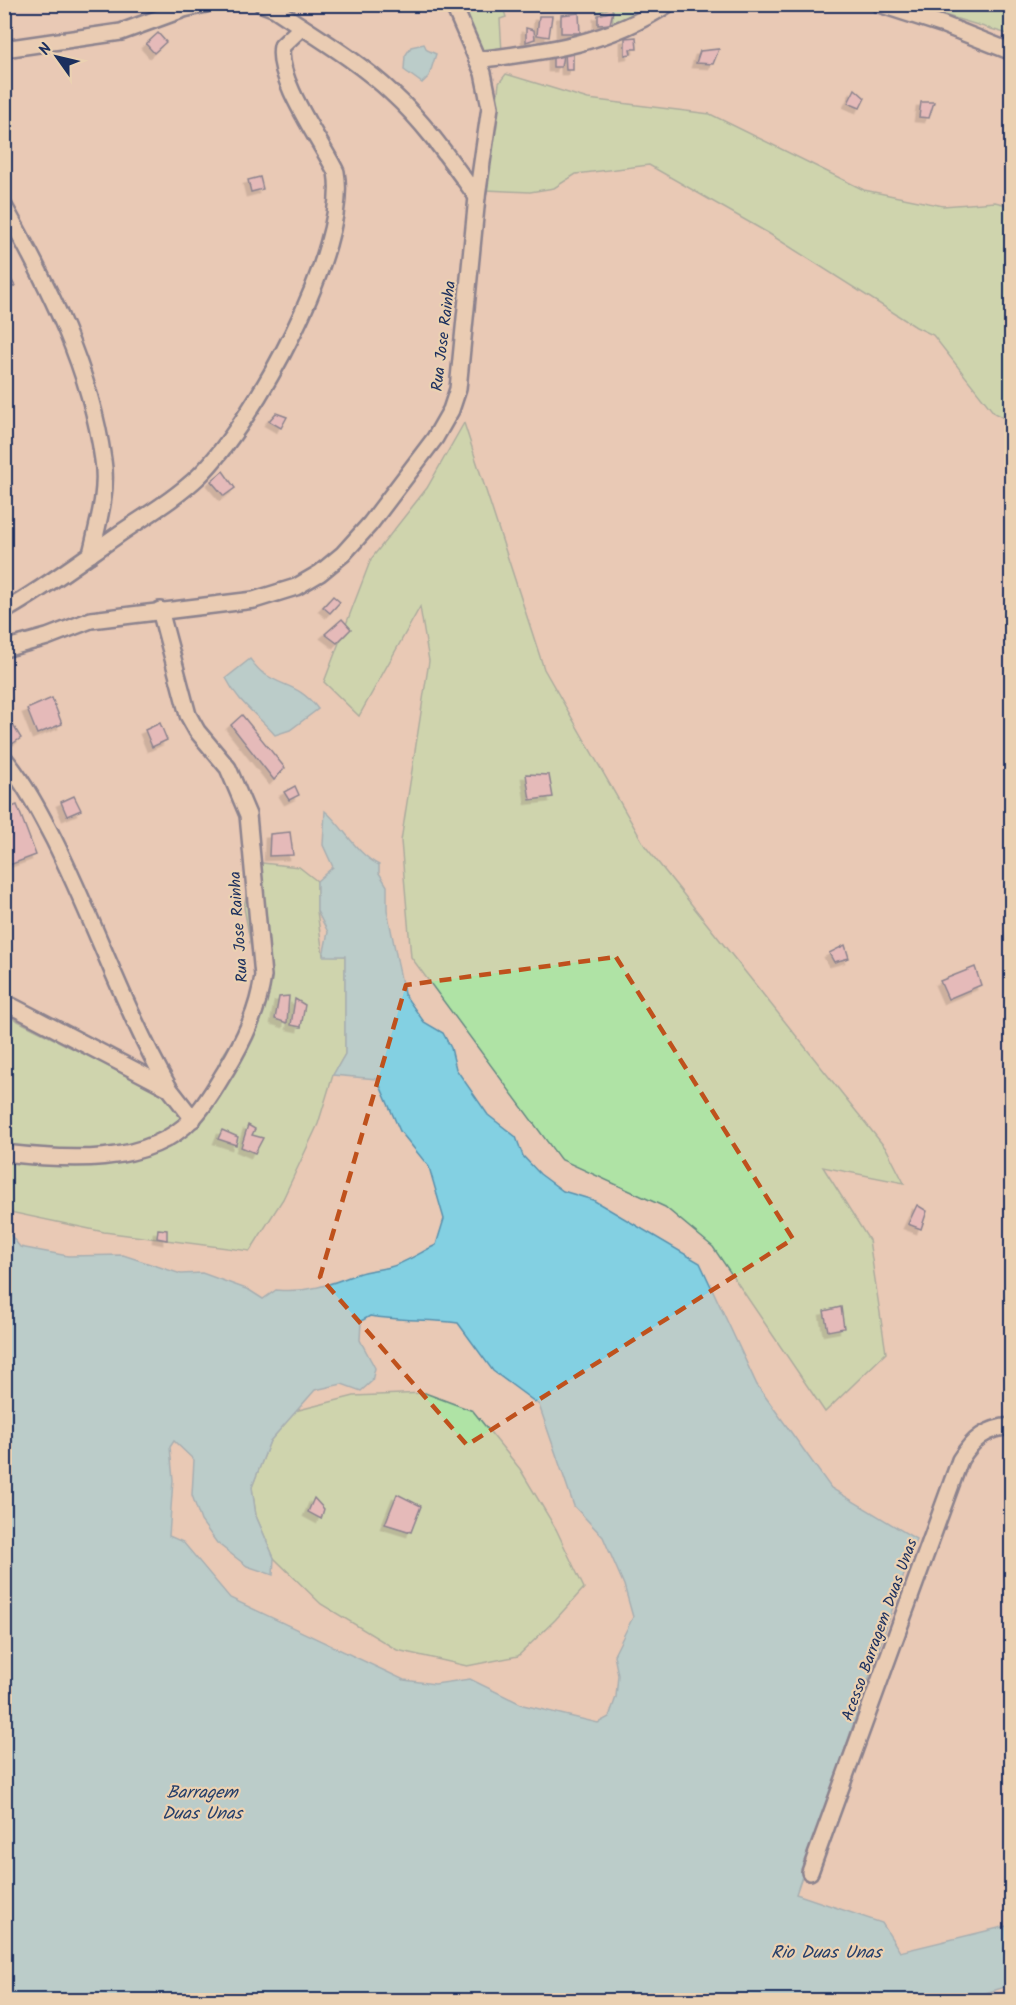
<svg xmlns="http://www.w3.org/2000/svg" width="1016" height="2005" viewBox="0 0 1016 2005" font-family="Kalam,sans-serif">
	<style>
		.green { fill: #afe3a5; stroke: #658982; stroke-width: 1.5 }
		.water { fill: #83d0e2; stroke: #5990ad; stroke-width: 1.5; fill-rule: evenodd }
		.building { fill: #e0a9bf; stroke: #1b2f5e; stroke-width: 1.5; filter: url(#shadow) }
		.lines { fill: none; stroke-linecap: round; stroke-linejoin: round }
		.street-casing { stroke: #1b2f5e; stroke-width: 20 }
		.street { stroke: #ebd1b2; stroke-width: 15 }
		.marked { fill: none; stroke: #bf511c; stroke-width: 4.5; stroke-dasharray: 12 8; stroke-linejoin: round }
		.labels { text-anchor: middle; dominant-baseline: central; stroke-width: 4.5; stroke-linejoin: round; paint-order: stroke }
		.street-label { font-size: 16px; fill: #1b2f5e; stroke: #ebd1b2 }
		.water-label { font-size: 18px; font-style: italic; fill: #253f6b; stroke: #ebd1b2 }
	</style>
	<defs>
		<filter id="shadow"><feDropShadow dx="-4.5" dy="4.5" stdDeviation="0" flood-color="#0004"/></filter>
	</defs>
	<rect width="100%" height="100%" fill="#e9c9b5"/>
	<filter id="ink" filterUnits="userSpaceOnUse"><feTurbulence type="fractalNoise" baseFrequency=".0167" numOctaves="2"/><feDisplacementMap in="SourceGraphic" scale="12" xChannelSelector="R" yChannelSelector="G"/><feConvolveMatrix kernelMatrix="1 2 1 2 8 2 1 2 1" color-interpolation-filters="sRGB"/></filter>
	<g filter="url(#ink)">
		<!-- green -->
		<g class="green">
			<path d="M459 5H502L506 17 500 19 502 53 480 56Z"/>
			<path d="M593 5H659L613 26 612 7 597 13V6Z"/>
			<path d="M922 5H1011V35L921 8Z"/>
			<path d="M506 74 588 99 710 114 864 190 943 206 995 202 1011 206V422L994 413 933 335 916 327 768 233 649 165 576 174 554 188 530 192 487 190 499 83Z"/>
			<path d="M464 423 544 669 645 846 887 1150 904 1183 823 1167 869 1240 886 1353 825 1412 713 1247 665 1207 560 1159 411 957 401 841 429 661 420 607 359 716 324 682 371 559 427 488Z"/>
			<path d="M253 862 299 867 317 881V911L323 955 345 956V1054L333 1075 318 1124 283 1199 250 1251 104 1232 5 1211 4 1014 162 1093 188 1123 201 1108 221 1058 260 998 244 907Z"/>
			<path d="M425 1393 473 1411 520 1469 556 1529 584 1588 555 1620 518 1656 467 1666 397 1650 321 1604 274 1558 256 1516 252 1487 270 1441 295 1411 354 1396Z"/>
		</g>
		<!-- water -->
		<g class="water">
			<path d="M424 44 427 50 436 54 429 76 422 83 404 70 405 56 411 47Z"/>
			<path d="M250 659C254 664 258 670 263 673 284 688 299 684 318 709L290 730 275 735C257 714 239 704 226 678Z"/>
			<path d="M325 811C345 828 355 853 379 865V873L387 886V910L404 994 424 1022 443 1033 451 1048 456 1069 488 1115 516 1137 523 1156 540 1174 563 1191 593 1200 700 1263 757 1385 831 1488 916 1539 796 1894 882 1923 900 1952 1011 1925V1985L964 2000H5V1228L20 1247 68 1256 123 1255 181 1274 202 1273 249 1290 263 1299 276 1290C306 1293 329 1285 357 1274 368 1270 379 1270 390 1267 405 1263 421 1252 436 1245L444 1219 429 1167 400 1131 377 1079 333 1075 345 1054V956H323L328 932 317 911V881L333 867 323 845ZM370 1316C399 1321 428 1319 458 1323L493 1371 539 1405 574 1506 603 1537 624 1585 633 1617 614 1655 618 1675 616 1697 609 1717 598 1723 523 1705 470 1679 435 1684 404 1680 230 1598 183 1542 169 1536 173 1480 170 1447 174 1441 194 1460 192 1495 201 1521 217 1543 247 1566 273 1575 274 1558 256 1516 252 1487 270 1441 315 1390 342 1384 361 1391 372 1381 375 1368 360 1340 361 1321Z"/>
		</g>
		<!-- building -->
		<g class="building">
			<path d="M613 11 610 24 598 25V15Z"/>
			<path d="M579 13 580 33H561V15Z"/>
			<path d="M539 16H552L549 37 537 35Z"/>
			<path d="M526 28 534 30 535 39 526 42Z"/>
			<path d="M158 33 166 42 154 53 146 44Z"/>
			<path d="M636 37 637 49H630L631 54 625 55V38Z"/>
			<path d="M719 49 713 64 696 63 700 51Z"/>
			<path d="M565 52H573V70H566Z"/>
			<path d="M553 55H563L561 67H553Z"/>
			<path d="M855 89 865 98 860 108 848 103Z"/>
			<path d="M921 102H934L929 118 919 117Z"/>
			<path d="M260 177 263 189 251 192 248 180Z"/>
			<path d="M6 271 15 286 5 291 4 272Z"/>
			<path d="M276 413 287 417 281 428 269 421Z"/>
			<path d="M223 471 235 488 224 496 211 481Z"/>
			<path d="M333 596 340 602 330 613 323 607Z"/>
			<path d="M342 619 351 629 337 643 325 634Z"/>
			<path d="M52 698 62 724 37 734 27 709Z"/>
			<path d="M6 714 21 738 9 746 4 738Z"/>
			<path d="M242 715 285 768 274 780 231 725Z"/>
			<path d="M160 723 167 740 152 747 145 730Z"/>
			<path d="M526 774 549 775 553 797 530 800Z"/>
			<path d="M295 786 299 795 289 800 284 792Z"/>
			<path d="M74 796 81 810 67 816 61 802Z"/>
			<path d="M17 805 36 855 4 867V810Z"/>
			<path d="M290 832 293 855 269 856 270 834Z"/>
			<path d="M845 945 849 958 834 962 829 953Z"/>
			<path d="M975 967 981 985 948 999 940 981Z"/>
			<path d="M289 996 287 1023 275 1019 279 997Z"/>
			<path d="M295 999 305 1005 301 1027 291 1025Z"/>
			<path d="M248 1125 255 1129 252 1135 263 1138 255 1153 241 1147Z"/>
			<path d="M222 1130 238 1137 236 1145 218 1139Z"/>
			<path d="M917 1205 927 1211 921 1229 908 1224Z"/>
			<path d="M158 1229 167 1230V1240L157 1238Z"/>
			<path d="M841 1307 844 1328 828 1331 824 1311Z"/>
			<path d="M397 1494 421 1506 411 1532 385 1524Z"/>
			<path d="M314 1498 324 1509 321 1519 308 1512Z"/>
		</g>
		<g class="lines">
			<!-- street casing -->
			<g class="street-casing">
				<g id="street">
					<path d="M262 4 275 9C315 36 357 60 392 93 425 123 451 161 477 197"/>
					<path d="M879 4 944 25 1012 52"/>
					<path d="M4 49 121 32 184 9 206 4"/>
					<path d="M477 60C548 51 608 44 668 4"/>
					<path d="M4 206C48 285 91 369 103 460 108 491 98 523 91 554"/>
					<path d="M4 611C45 588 83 559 122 532 147 515 176 498 199 476 253 423 350 249 336 172 321 141 275 79 282 46L302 27"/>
					<path d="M4 649 47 637 91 620 254 600 296 587 320 573 343 554 370 524 435 438 451 410 458 389 477 197 490 107 483 73 453 4"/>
					<path d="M4 758C25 784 39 811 54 840 95 922 124 1009 169 1088"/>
					<path d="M4 1002 169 1088 193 1119"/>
					<path d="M4 1153C64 1160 147 1167 192 1119 206 1105 216 1086 226 1070 244 1040 258 1011 263 976L248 815 228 768 197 731 188 715 160 610"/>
					<path d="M810 1872 960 1460C973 1439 986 1428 1012 1426"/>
				</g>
			</g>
			<!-- street -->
			<use href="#street" class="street"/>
		</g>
	</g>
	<!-- marked area -->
	<path d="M0 0H1016V2005H0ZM616 957 793 1239 467 1445 320 1277 406 985Z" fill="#e9c9b5" fill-opacity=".55" fill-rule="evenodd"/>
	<path class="marked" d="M616 957 793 1239 467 1445 320 1277 406 985Z"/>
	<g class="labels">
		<!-- street labels -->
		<g class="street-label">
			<text transform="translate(444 336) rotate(-83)">Rua Jose Rainha</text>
			<text transform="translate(239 927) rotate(-94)">Rua Jose Rainha</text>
			<text transform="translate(880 1630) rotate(-70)">Acesso Barragem Duas Unas</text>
		</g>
		<!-- water labels -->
		<g class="water-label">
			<text x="202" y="1793">Barragem<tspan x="202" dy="21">Duas Unas</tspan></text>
			<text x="826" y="1953">Rio Duas Unas</text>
		</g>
	</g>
	<!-- margin -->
	<rect width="1016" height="2005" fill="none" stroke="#ebd1b2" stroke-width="24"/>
	<rect x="12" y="12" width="992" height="1981" fill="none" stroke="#1b2f5e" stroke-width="2" filter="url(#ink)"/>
	<!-- north arrow -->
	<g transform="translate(57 57) rotate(304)" stroke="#ebd1b2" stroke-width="4.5" paint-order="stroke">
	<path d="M0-4.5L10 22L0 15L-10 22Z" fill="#1b2f5e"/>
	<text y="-9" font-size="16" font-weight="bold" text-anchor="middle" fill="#1b2f5e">N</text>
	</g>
</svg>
